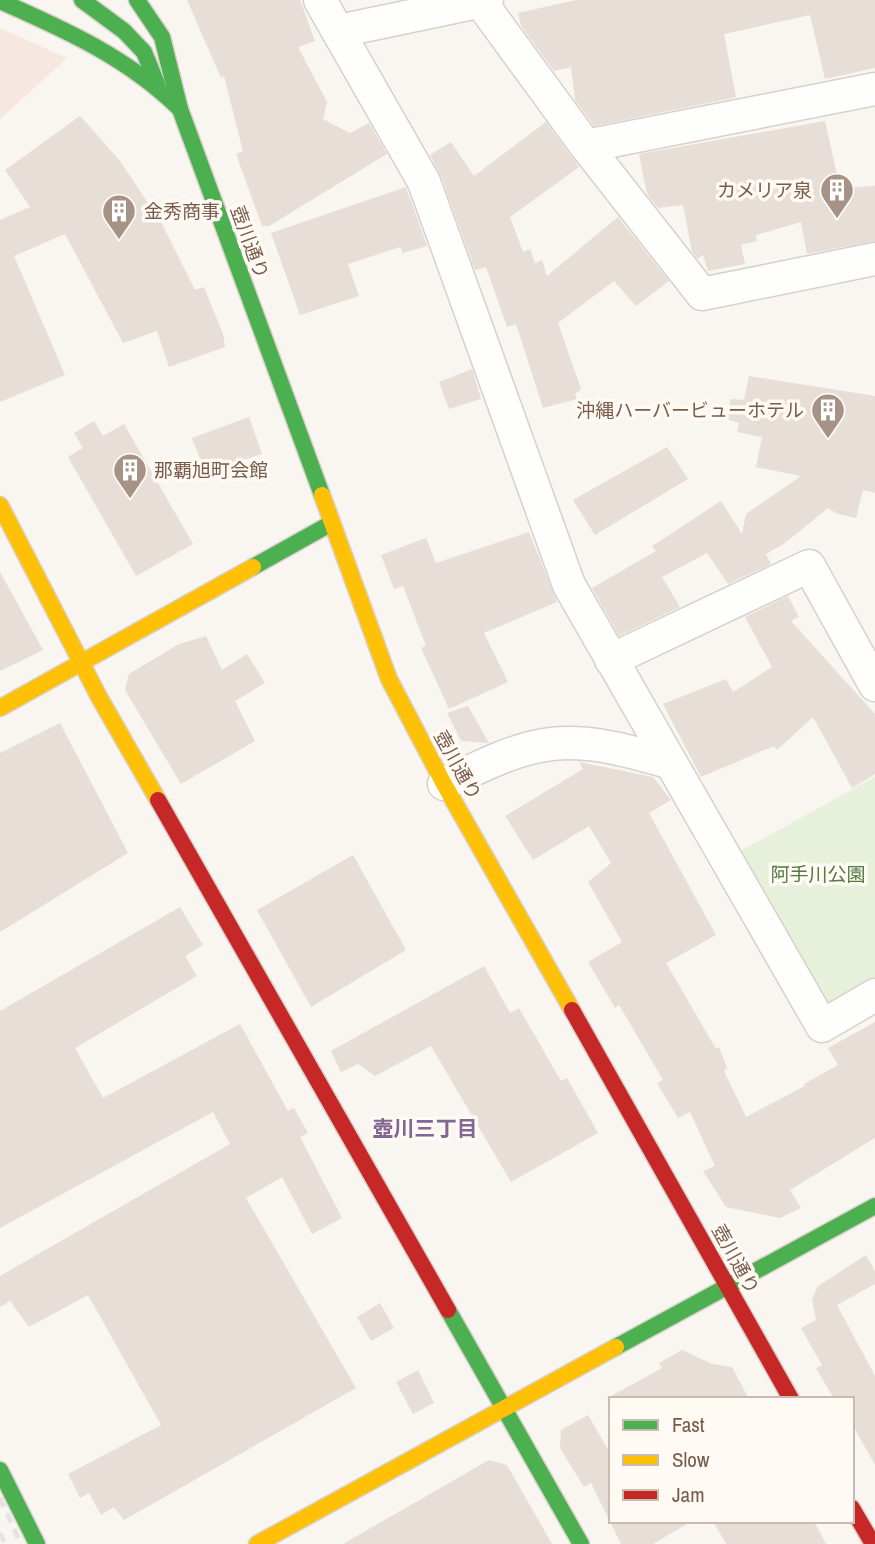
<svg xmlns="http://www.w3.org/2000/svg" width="875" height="1544" viewBox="0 0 875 1544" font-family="'Archivo Narrow','Noto Sans JP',sans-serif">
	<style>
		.commercial { fill: #f6e8e1 }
		.green { fill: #e7f0db }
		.building { fill: #e6ded7 }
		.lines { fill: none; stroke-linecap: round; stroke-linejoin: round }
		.street-casing { stroke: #d7d1cb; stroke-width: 35 }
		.fast-casing { stroke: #d9d2cb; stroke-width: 19 }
		.slow-casing { stroke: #d9d2cb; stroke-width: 19 }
		.jam-casing { stroke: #d9d2cb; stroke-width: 19 }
		.street { stroke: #fefefd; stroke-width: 32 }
		.fast { stroke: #4caf50; stroke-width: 16 }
		.slow { stroke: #ffc107; stroke-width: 16 }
		.jam { stroke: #c62828; stroke-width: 16 }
		.rail { stroke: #e6e3e7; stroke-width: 5; stroke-dasharray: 10 7; stroke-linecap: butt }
		.labels { text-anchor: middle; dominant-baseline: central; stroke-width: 7; stroke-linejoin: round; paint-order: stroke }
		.poi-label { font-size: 19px; fill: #7a5c4d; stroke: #fffaf3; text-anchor: end }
		.street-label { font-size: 19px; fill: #7a5c4d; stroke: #fffaf3 }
		.park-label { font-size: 19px; fill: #537a41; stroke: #fffaf3 }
		.neighbourhood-label { font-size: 21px; font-weight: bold; fill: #846695; stroke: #fffaf3 }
	</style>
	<rect width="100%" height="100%" fill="#f9f5f0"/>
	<!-- commercial -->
	<path class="commercial" d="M0 28 67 58 0 119Z"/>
	<!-- green -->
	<path class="green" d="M875 777V978L823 1005 737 853Z"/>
	<!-- building -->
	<g class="building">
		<path d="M187 0H300L315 41 298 47 327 102 323 119 350 133 369 123 387 154 269 226H262L236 154 243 151 224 76 221 78Z"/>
		<path d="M576 0H875V68L825 79 810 15 724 34 736 97 733 98 594 126 575 100 571 67 554 71 521 26 518 13Z"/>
		<path d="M80 116 120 161 162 224 195 290 204 287 223 334 225 347 169 367 157 331 123 343 65 234 14 256 65 375 0 402V220L30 207 5 170Z"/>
		<path d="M825 121 840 188 875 186V241L807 254 801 222 756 235 757 241 741 245 745 264 708 271 703 255 698 259 692 252 683 205 658 208 647 194 639 154Z"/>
		<path d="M546 122 579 167 510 217 523 252 530 249 535 263 542 260 547 276 618 217 669 281 636 306 614 281 558 323 581 389 575 394 577 399 543 408 516 324 507 327 486 267 475 270 441 176 430 155 451 142 474 176Z"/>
		<path d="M406 187 427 246 403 253 400 247 348 264 359 296 300 315 271 233Z"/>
		<path d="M472 369 481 399 449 409 439 382Z"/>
		<path d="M749 376 875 396V493L863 490 856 518 838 514 828 508 785 543 766 554 771 564 728 584 707 553 662 577 680 607 619 636 592 588 656 551 652 546 721 501 742 534 746 514 801 476 756 467 762 437 737 432 739 423 726 419 731 399 744 400Z"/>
		<path d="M249 417 262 454 205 472 192 438Z"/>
		<path d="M94 421 103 436 124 424 193 544 136 576 68 457 83 448 74 433Z"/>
		<path d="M667 447 688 479 595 535 573 500Z"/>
		<path d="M529 532 557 602 484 633 508 682 449 709 421 648 426 646 403 586 394 589 381 555 426 538 436 563Z"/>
		<path d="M0 572 43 650 0 671Z"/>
		<path d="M788 596 799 617 791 621 875 714V774L852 788 813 717 777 750 774 746 701 777 663 704 726 679 733 692 772 667 745 617Z"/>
		<path d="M206 636 222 670 247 654 265 683 235 701 255 741 181 784 125 690 129 674 179 644Z"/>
		<path d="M468 706 489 743 461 741 447 713Z"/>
		<path d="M60 723 128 853 0 932V753Z"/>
		<path d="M579 762 653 777 671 800 649 813 716 935 666 963 716 1049 719 1047 727 1068 724 1071 746 1117 805 1086 804 1084 838 1065 828 1048 875 1022V1138L790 1190 801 1208 780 1218 726 1207 703 1171 715 1166 690 1112 678 1118 657 1083 663 1080 619 1005 615 1008 588 962 622 942 588 882 611 863 589 826 533 860 505 816 583 769Z"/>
		<path d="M353 855 406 950 311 1007 257 910Z"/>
		<path d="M180 907 203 945 185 956 197 976 75 1048 103 1098 240 1024 288 1111 294 1108 308 1133 300 1137 342 1218 312 1234 282 1177 246 1198 356 1388 124 1520 114 1507 101 1515 89 1493 80 1498 68 1474 161 1425 88 1295 29 1327 10 1301 0 1307V1276L230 1144 213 1112 0 1228V1011Z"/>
		<path d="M484 966 510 1013 519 1008 561 1081 567 1078 598 1133 511 1182 431 1046 375 1076 358 1064 341 1072 331 1051Z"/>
		<path d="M866 1255 875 1271V1284L837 1305 875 1376V1465L852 1424V1399H834L816 1368 822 1365 801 1328 816 1320 812 1300 818 1286Z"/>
		<path d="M380 1303 394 1328 371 1341 357 1317Z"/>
		<path d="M682 1350 712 1364 732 1367 749 1399H606L662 1368 659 1363Z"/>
		<path d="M418 1370 434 1403 413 1414 396 1382Z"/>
		<path d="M588 1415 611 1455V1521H692L653 1544H621L591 1483 584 1487 560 1448 561 1430Z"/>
		<path d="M489 1460 507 1465 552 1544H343Z"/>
		<path d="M713 1521H814L826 1544H726Z"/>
	</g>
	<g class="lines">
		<!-- street casing -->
		<g class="street-casing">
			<g id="street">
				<path d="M320 0 424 182 569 585 822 1026 875 995"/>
				<path d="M480 1 586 146 702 294 875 259"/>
				<path d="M339 31 487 0"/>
				<path d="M586 146 875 89"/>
				<path d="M611 660 809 566 875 685"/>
				<path d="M444 784C540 736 565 732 668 762"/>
			</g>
		</g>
		<!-- fast casing -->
		<g class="fast-casing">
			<g id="fast">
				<path d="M82 0 124 31 144 52 157 84"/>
				<path d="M137 0 162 37 180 109 322 495"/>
				<path d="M0 1C66 30 128 58 180 109"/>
				<path d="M253 567 330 524"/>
				<path d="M448 1310 581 1544"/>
				<path d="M616 1347 875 1206"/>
				<path d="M0 1470 37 1544"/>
			</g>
		</g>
		<!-- slow casing -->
		<g class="slow-casing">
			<g id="slow">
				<path d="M322 495 389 679 444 784 572 1010"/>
				<path d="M0 505 99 697 158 800"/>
				<path d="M0 708 253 567"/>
				<path d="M257 1544 616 1347"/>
			</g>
		</g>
		<!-- jam casing -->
		<g class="jam-casing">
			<g id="jam">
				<path d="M158 800 448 1310"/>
				<path d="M572 1010 791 1399"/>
				<path d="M852 1508 873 1544"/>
			</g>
		</g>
		<!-- street -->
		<use href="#street" class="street"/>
		<!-- fast -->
		<use href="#fast" class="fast"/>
		<!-- slow -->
		<use href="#slow" class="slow"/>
		<!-- jam -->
		<use href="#jam" class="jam"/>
		<!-- rail -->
		<g class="rail">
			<path d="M0 1498 21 1544"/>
			<path d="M0 1533 5 1544"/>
		</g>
	</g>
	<!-- icons -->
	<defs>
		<g id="building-pin" transform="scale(1.75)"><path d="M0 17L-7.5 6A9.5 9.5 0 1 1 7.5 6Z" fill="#a69286" stroke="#fffaf3"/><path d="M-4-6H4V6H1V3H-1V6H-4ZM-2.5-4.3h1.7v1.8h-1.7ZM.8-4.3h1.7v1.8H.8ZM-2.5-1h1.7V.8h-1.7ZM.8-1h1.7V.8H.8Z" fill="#fff"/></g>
	</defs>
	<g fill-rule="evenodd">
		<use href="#building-pin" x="837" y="190"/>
		<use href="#building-pin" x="119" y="211"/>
		<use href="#building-pin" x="828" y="410"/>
		<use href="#building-pin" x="130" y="470"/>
	</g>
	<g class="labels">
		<!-- poi labels -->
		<g class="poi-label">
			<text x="812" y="190">カメリア泉</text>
			<text x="144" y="211" text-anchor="start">金秀商事</text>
			<text x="804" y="410">沖縄ハーバービューホテル</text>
			<text x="154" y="470" text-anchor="start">那覇旭町会館</text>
		</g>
		<!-- street labels -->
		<g class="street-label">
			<text transform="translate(250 242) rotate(70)">壺川通り</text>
			<text transform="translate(458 765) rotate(61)">壺川通り</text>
			<text transform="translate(736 1259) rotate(61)">壺川通り</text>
		</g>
		<!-- park labels -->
		<g class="park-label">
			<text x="818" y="874">阿手川公園</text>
		</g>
		<!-- neighbourhood labels -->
		<g class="neighbourhood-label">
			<text x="425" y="1128">壺川三丁目</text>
		</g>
	</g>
	<!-- legend -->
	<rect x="609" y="1397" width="245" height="126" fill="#fffaf3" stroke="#cabbb1" stroke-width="2"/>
	<rect x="623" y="1420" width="35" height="10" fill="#4caf50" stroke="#cabbb1" stroke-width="2"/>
	<text x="672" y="1432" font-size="21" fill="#7a5c4d">Fast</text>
	<rect x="623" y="1455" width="35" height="10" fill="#ffc107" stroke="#cabbb1" stroke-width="2"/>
	<text x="672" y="1467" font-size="21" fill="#7a5c4d">Slow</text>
	<rect x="623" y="1490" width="35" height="10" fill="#c62828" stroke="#cabbb1" stroke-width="2"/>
	<text x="672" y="1502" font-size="21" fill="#7a5c4d">Jam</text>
</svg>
